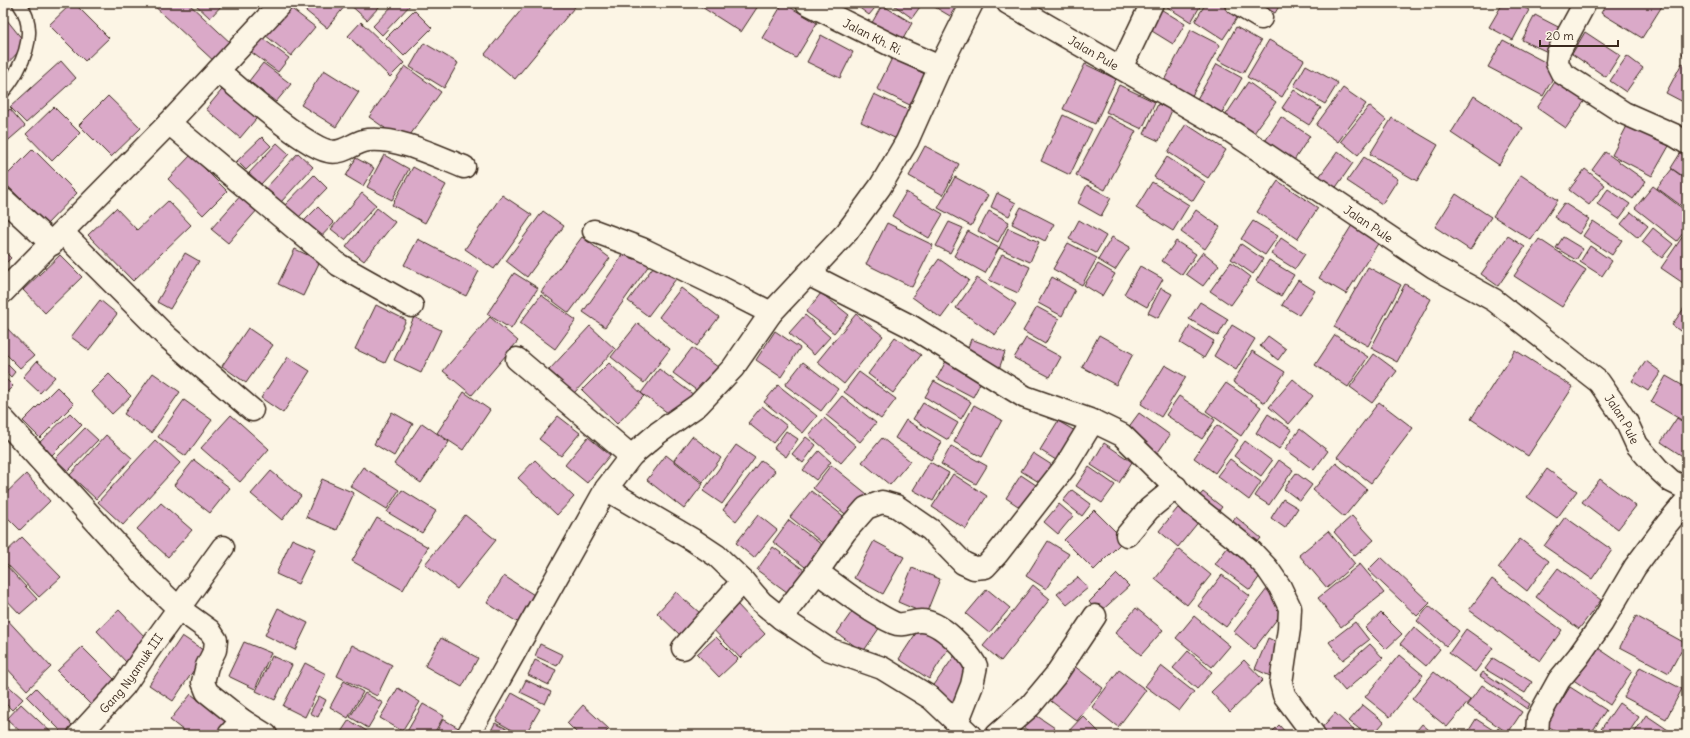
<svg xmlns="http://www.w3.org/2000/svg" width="1690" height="738" viewBox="0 0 1690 738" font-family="Delius,sans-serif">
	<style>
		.building { fill: #daa9c8; stroke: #3b2a1e }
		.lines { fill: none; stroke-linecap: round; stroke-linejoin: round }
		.lane-casing { stroke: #3b2a1e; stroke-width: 16 }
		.street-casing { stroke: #3b2a1e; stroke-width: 25 }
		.lane { stroke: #fcf5e5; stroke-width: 13 }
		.street { stroke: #fcf5e5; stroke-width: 22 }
		.labels { text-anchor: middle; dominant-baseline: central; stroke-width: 3; stroke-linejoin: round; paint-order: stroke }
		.street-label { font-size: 12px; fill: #3b2a1e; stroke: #fcf5e5 }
	</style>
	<rect width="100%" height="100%" fill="#fcf5e5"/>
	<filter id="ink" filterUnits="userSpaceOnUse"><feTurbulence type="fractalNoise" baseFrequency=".025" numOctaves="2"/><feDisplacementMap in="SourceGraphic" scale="8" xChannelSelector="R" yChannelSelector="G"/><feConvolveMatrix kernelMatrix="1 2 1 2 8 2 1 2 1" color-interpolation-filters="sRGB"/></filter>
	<g filter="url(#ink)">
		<!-- building -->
		<g class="building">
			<path d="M72 3H74L109 38 85 61 49 25Z"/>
			<path d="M151 3H188L233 45 216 63Z"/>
			<path d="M194 3H224L210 18Z"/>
			<path d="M296 3H340L345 6 327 28Z"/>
			<path d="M348 3H377L380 6 367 20Z"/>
			<path d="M395 3H412L382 35 373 26Z"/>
			<path d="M527 3H578L515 79 485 54Z"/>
			<path d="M698 3H760L741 32 697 4Z"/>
			<path d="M783 3 817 23 796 58 762 38Z"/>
			<path d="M853 3H879L869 15Z"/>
			<path d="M891 3H920L922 4 912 18Z"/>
			<path d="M928 3H958L950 16Z"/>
			<path d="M1165 3H1202L1191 22 1164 5Z"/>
			<path d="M1206 3H1220L1239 15 1223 39 1195 21Z"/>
			<path d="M1258 3H1281L1275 13Z"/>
			<path d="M1503 3H1516L1529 10 1513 40 1489 27Z"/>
			<path d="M1607 3H1664L1642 38 1601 13Z"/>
			<path d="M882 5 912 23 899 46 869 28Z"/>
			<path d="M288 6 315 27 291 56 265 35Z"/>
			<path d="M1159 8 1185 24 1173 44 1147 28Z"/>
			<path d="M414 10 432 28 404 56 386 38Z"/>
			<path d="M3 15 26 44 3 68Z"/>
			<path d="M1535 15 1566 31 1554 55 1522 40Z"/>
			<path d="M361 22 404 63 390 77 348 36Z"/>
			<path d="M1236 27 1261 41 1243 73 1218 60Z"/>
			<path d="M1191 30 1220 45 1189 101 1161 86Z"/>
			<path d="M1585 32 1620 55 1606 77 1572 54Z"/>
			<path d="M821 35 853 52 840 78 807 62Z"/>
			<path d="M262 38 289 58 278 72 251 52Z"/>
			<path d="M1269 40 1304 60 1282 97 1247 77Z"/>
			<path d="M1503 40 1558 69 1543 96 1488 67Z"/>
			<path d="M424 43 458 63 444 88 410 67Z"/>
			<path d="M1687 46V57L1682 54Z"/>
			<path d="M1627 56 1643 68 1626 92 1610 81Z"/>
			<path d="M892 58 931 77 916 108 877 89Z"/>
			<path d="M61 61 76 78 26 123 10 107Z"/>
			<path d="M263 63 291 84 276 102 249 81Z"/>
			<path d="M1682 63 1687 66V104L1666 93Z"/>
			<path d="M1085 64 1116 79 1095 124 1063 109Z"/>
			<path d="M1217 64 1242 78 1222 113 1197 99Z"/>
			<path d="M1306 65 1338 83 1325 104 1294 86Z"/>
			<path d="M405 66 441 92 405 142 369 117Z"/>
			<path d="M324 70 359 92 336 127 301 105Z"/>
			<path d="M1559 76 1588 96 1566 128 1537 108Z"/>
			<path d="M1248 82 1276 102 1252 136 1225 116Z"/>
			<path d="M226 85 261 113 240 138 206 109Z"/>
			<path d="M1119 85 1155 102 1142 129 1106 112Z"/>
			<path d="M1343 88 1366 104 1338 142 1316 125Z"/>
			<path d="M1294 90 1321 108 1309 125 1282 108Z"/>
			<path d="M874 94 914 113 901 141 861 122Z"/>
			<path d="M108 96 141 128 111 157 79 125Z"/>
			<path d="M1474 96 1523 128 1499 165 1451 133Z"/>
			<path d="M1158 104 1172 110 1159 141 1144 134Z"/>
			<path d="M1369 106 1386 120 1358 155 1341 141Z"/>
			<path d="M54 107 80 133 52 161 26 134Z"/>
			<path d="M10 109 25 126 3 145V115Z"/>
			<path d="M1063 115 1092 129 1070 175 1041 161Z"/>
			<path d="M1107 116 1136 131 1105 190 1076 175Z"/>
			<path d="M1281 117 1310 136 1289 168 1260 149Z"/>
			<path d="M1392 118 1438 145 1417 181 1370 154Z"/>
			<path d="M1186 124 1226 150 1208 178 1168 152Z"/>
			<path d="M1628 124 1669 146 1652 176 1612 155Z"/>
			<path d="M262 137 271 146 246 170 237 161Z"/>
			<path d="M277 143 289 154 261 184 249 173Z"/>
			<path d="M1686 144 1687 145V179L1671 168Z"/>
			<path d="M925 146 959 164 943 195 909 176Z"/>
			<path d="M33 149 77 193 46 225 3 181V179Z"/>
			<path d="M1338 151 1353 163 1332 193 1316 181Z"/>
			<path d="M1605 152 1646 181 1633 199 1592 170Z"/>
			<path d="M3 153 8 159 3 164Z"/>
			<path d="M298 153 313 167 281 202 266 188Z"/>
			<path d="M191 155 227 191 203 215 168 179Z"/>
			<path d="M384 155 409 169 392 200 367 187Z"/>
			<path d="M1167 157 1205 182 1193 201 1154 177Z"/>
			<path d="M1364 157 1398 179 1382 204 1347 181Z"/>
			<path d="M356 158 374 168 363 186 346 176Z"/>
			<path d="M413 167 446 185 425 223 392 205Z"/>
			<path d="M1585 169 1605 185 1589 205 1569 190Z"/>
			<path d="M1672 169 1687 180V210L1657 188Z"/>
			<path d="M314 175 327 188 297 219 284 206Z"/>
			<path d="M1521 175 1558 200 1531 240 1493 216Z"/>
			<path d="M955 177 988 195 971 226 938 208Z"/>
			<path d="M1278 181 1318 208 1297 239 1257 212Z"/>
			<path d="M1152 182 1189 205 1173 231 1136 208Z"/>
			<path d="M1087 185 1111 198 1101 216 1078 203Z"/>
			<path d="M1653 186 1687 212V228L1677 241 1635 208Z"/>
			<path d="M1608 189 1630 204 1619 219 1597 204Z"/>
			<path d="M906 192 943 214 929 238 892 216Z"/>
			<path d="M243 193 259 208 228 243 211 229Z"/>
			<path d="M362 193 376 205 345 240 331 229Z"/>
			<path d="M997 193 1016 203 1009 216 991 207Z"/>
			<path d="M1456 194 1491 217 1470 250 1435 227Z"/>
			<path d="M502 195 532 215 494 269 465 249Z"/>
			<path d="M168 201 191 225 133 281 88 235 116 208 137 230Z"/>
			<path d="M1564 203 1589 219 1579 234 1554 217Z"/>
			<path d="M318 207 334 223 317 241 301 224Z"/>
			<path d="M1021 207 1054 224 1045 241 1012 224Z"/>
			<path d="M377 208 395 222 364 261 346 247Z"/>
			<path d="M1196 210 1220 227 1205 249 1181 232Z"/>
			<path d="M543 211 564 226 527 277 506 261Z"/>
			<path d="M989 211 1009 222 998 242 978 231Z"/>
			<path d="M1631 212 1648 226 1638 238 1621 224Z"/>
			<path d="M1079 220 1106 236 1096 253 1069 239Z"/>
			<path d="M1253 221 1278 236 1265 255 1241 239Z"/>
			<path d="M1593 221 1622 240 1612 255 1583 236Z"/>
			<path d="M949 222 963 228 950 253 936 246Z"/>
			<path d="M887 223 933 245 912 287 866 264Z"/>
			<path d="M1352 225 1379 242 1346 294 1319 278Z"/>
			<path d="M1008 228 1039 242 1030 262 999 248Z"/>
			<path d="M1653 228 1673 244 1662 258 1642 242Z"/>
			<path d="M968 231 999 248 985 273 954 256Z"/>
			<path d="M1685 233 1687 235 1686 285 1661 268Z"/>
			<path d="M1508 236 1525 247 1498 286 1481 274Z"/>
			<path d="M582 237 610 258 569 313 541 292Z"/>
			<path d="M1112 237 1130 247 1115 270 1098 260Z"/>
			<path d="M1563 237 1583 249 1576 260 1556 248Z"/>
			<path d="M1281 238 1305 254 1295 269 1271 254Z"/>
			<path d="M418 239 479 271 466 296 404 265Z"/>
			<path d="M1539 239 1586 270 1562 307 1514 276Z"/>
			<path d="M1176 241 1196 254 1182 275 1162 261Z"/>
			<path d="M1068 243 1097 258 1082 285 1053 269Z"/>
			<path d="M1241 244 1263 259 1253 274 1231 259Z"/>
			<path d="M630 245 652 261 605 327 583 312Z"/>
			<path d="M1590 246 1612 261 1602 276 1580 262Z"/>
			<path d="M295 249 320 261 303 296 278 284Z"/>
			<path d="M3 250 11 258 3 266Z"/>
			<path d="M1203 252 1219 265 1203 286 1186 274Z"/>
			<path d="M185 253 199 261 170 309 157 302Z"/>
			<path d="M1002 254 1030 267 1018 293 989 280Z"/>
			<path d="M60 255 82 277 45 313 23 290Z"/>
			<path d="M659 259 679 275 648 316 628 301Z"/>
			<path d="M939 259 969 280 941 318 912 297Z"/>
			<path d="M1269 260 1294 275 1281 296 1256 281Z"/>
			<path d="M1231 262 1251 277 1231 305 1210 291Z"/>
			<path d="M1098 264 1115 274 1102 296 1084 285Z"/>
			<path d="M1140 266 1163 279 1147 307 1124 294Z"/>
			<path d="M1368 267 1401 285 1368 346 1334 327Z"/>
			<path d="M514 273 538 288 511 329 487 314Z"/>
			<path d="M1052 277 1075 290 1062 316 1038 303Z"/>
			<path d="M977 278 1016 304 995 335 956 308Z"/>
			<path d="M1298 280 1315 291 1299 315 1282 305Z"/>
			<path d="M1405 284 1431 299 1397 362 1371 348Z"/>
			<path d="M681 288 719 317 697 346 659 317Z"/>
			<path d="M1161 288 1172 294 1158 318 1148 313Z"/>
			<path d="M821 293 849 315 834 333 806 312Z"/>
			<path d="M541 295 576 320 555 349 520 323Z"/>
			<path d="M100 300 117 314 89 350 71 337Z"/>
			<path d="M1200 302 1228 319 1218 336 1189 319Z"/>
			<path d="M1687 304V336L1672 325Z"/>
			<path d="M376 305 406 320 385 363 355 349Z"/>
			<path d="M1037 307 1059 319 1045 344 1023 331Z"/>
			<path d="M856 314 883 336 844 384 817 362Z"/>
			<path d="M805 315 830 337 814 355 789 333Z"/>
			<path d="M414 317 441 330 421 373 394 360Z"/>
			<path d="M490 317 518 341 472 395 443 371Z"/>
			<path d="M638 323 670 349 644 383 611 357Z"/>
			<path d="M3 324 34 356 20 368 3 351Z"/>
			<path d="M1232 325 1255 339 1236 370 1214 356Z"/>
			<path d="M590 326 615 349 574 393 549 370Z"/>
			<path d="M1190 326 1214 341 1204 358 1180 343Z"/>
			<path d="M248 328 273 345 246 383 222 366Z"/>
			<path d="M775 331 800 348 781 377 756 360Z"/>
			<path d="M1099 335 1133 354 1116 385 1082 367Z"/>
			<path d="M1335 335 1368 357 1348 387 1315 365Z"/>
			<path d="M1268 336 1286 349 1278 360 1260 346Z"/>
			<path d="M895 337 921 355 893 393 868 374Z"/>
			<path d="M1026 338 1061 357 1050 377 1014 358Z"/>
			<path d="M971 339 1005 352 999 369 965 356Z"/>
			<path d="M692 348 722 370 703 395 673 373Z"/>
			<path d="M1515 350 1573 387 1528 456 1471 419Z"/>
			<path d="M1252 351 1285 372 1265 403 1233 382Z"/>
			<path d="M1374 354 1397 371 1372 403 1350 387Z"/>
			<path d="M288 357 310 371 283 413 261 398Z"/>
			<path d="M3 360 15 372 11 377 3 369Z"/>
			<path d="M37 361 55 377 40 393 23 377Z"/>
			<path d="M946 361 982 380 973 397 937 378Z"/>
			<path d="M1646 361 1661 372 1648 391 1632 381Z"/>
			<path d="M803 362 838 389 821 411 785 385Z"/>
			<path d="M609 363 644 396 617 424 582 390Z"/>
			<path d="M1165 365 1186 377 1161 417 1141 404Z"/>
			<path d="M659 369 694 395 676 419 641 393Z"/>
			<path d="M859 372 896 399 881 419 844 392Z"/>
			<path d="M153 373 180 392 151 433 124 414Z"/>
			<path d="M109 374 131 396 112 414 91 392Z"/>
			<path d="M3 376 13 386 3 396Z"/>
			<path d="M1666 376 1687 388V418L1685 422 1651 402Z"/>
			<path d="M1293 379 1313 396 1289 424 1269 407Z"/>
			<path d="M934 381 971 402 961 419 925 397Z"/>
			<path d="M1226 383 1261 407 1241 436 1206 411Z"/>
			<path d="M778 385 817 416 803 433 764 402Z"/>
			<path d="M57 387 74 404 40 438 23 421Z"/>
			<path d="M464 392 490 410 463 450 437 433Z"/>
			<path d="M842 396 876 423 860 442 826 415Z"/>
			<path d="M1179 396 1215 420 1202 439 1166 415Z"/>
			<path d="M184 400 212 420 186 456 158 437Z"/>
			<path d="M1379 402 1413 428 1371 483 1337 457Z"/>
			<path d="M923 403 958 423 948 440 913 419Z"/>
			<path d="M974 405 1002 420 982 457 954 442Z"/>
			<path d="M762 406 787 426 773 443 748 423Z"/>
			<path d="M392 412 413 424 394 456 374 444Z"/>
			<path d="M70 413 82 425 51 456 39 443Z"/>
			<path d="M1139 413 1170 435 1156 455 1125 432Z"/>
			<path d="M1268 414 1292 430 1279 449 1256 433Z"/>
			<path d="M231 415 269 449 240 482 201 448Z"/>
			<path d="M558 416 580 433 561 456 539 439Z"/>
			<path d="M824 418 856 446 841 463 809 435Z"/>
			<path d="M1677 418 1687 425V459L1661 442Z"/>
			<path d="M906 420 942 442 931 460 895 438Z"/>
			<path d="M1058 421 1082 435 1064 465 1040 450Z"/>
			<path d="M422 423 449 442 421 483 394 464Z"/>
			<path d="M1217 425 1238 440 1215 473 1194 458Z"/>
			<path d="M85 428 98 440 68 471 55 459Z"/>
			<path d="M1300 429 1328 451 1314 470 1285 449Z"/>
			<path d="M786 431 798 439 786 457 774 448Z"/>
			<path d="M106 435 132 458 96 499 70 475Z"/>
			<path d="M692 436 721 458 703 482 674 460Z"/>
			<path d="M588 437 610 455 587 483 565 465Z"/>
			<path d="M806 437 816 445 803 463 792 454Z"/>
			<path d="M882 438 910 461 890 485 862 462Z"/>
			<path d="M155 440 180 463 123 525 98 502Z"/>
			<path d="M1245 441 1272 461 1261 476 1234 456Z"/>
			<path d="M1104 443 1132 462 1119 483 1091 465Z"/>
			<path d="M736 445 755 458 722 504 703 491Z"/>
			<path d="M951 446 987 466 976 484 941 464Z"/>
			<path d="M819 451 831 462 816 480 803 470Z"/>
			<path d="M1033 453 1058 469 1047 487 1021 471Z"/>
			<path d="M666 455 703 484 684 509 647 480Z"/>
			<path d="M1230 459 1261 482 1249 500 1217 476Z"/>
			<path d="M194 460 230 488 210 513 174 485Z"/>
			<path d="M535 460 574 497 557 515 518 478Z"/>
			<path d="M761 460 775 471 736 521 723 510Z"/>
			<path d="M1279 460 1293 470 1269 505 1255 496Z"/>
			<path d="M930 462 949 473 933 501 913 490Z"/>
			<path d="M1336 463 1367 489 1344 517 1313 490Z"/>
			<path d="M831 465 867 494 849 517 813 488Z"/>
			<path d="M363 467 399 490 387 509 350 486Z"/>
			<path d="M1089 467 1115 485 1102 503 1076 486Z"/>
			<path d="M1547 469 1577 491 1557 518 1527 497Z"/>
			<path d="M271 471 301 496 282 520 251 494Z"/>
			<path d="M1296 473 1312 485 1300 501 1284 489Z"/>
			<path d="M26 474 50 501 20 530 3 513V496Z"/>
			<path d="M953 474 987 496 966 529 932 507Z"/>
			<path d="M1021 475 1042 489 1027 512 1006 498Z"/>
			<path d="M322 479 354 493 337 530 306 517Z"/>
			<path d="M1600 479 1636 506 1618 529 1582 502Z"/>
			<path d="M402 490 436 511 422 533 387 512Z"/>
			<path d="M1072 490 1091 504 1082 516 1063 501Z"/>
			<path d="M811 491 846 518 825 545 790 517Z"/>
			<path d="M1203 492 1222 507 1214 517 1194 502Z"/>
			<path d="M1283 499 1298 508 1285 528 1271 518Z"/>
			<path d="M161 503 192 530 168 557 137 529Z"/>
			<path d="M1059 504 1073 516 1058 534 1044 522Z"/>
			<path d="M1181 504 1200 520 1178 547 1159 531Z"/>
			<path d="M1094 510 1124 540 1094 570 1064 540Z"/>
			<path d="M465 515 496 540 457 589 425 564Z"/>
			<path d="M758 515 777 530 754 558 736 543Z"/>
			<path d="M1352 516 1374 540 1355 556 1334 532Z"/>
			<path d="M1236 517 1261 538 1253 548 1228 528Z"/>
			<path d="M1565 517 1612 550 1592 579 1544 546Z"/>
			<path d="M377 518 428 547 403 590 352 561Z"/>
			<path d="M789 520 826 548 809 570 773 542Z"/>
			<path d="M1328 531 1355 564 1327 588 1299 555Z"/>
			<path d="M22 537 61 577 39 597 3 560V555Z"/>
			<path d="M292 539 315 549 298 584 276 574Z"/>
			<path d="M1520 539 1549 561 1527 591 1498 568Z"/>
			<path d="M874 541 904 557 883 594 854 578Z"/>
			<path d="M1048 541 1069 554 1046 589 1026 576Z"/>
			<path d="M1231 543 1265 569 1250 590 1215 564Z"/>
			<path d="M773 547 808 573 791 595 757 570Z"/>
			<path d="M1179 549 1211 575 1187 605 1155 579Z"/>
			<path d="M1381 557 1430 603 1417 616 1368 570Z"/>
			<path d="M5 564 37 599 20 614 3 596V565Z"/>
			<path d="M1360 564 1384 593 1341 627 1318 598Z"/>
			<path d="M912 568 940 579 926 614 898 602Z"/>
			<path d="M1558 568 1601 600 1579 629 1536 597Z"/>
			<path d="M1117 574 1129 586 1099 613 1089 602Z"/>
			<path d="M1222 575 1250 596 1226 627 1198 606Z"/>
			<path d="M504 576 539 598 522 625 487 603Z"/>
			<path d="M1078 577 1088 588 1067 605 1057 594Z"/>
			<path d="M1492 579 1562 630 1540 661 1469 610Z"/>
			<path d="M1033 585 1050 599 1001 661 983 646 1005 620H1006Z"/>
			<path d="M987 589 1010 608 989 633 966 614Z"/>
			<path d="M1267 589 1287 606 1254 649 1234 632Z"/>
			<path d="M676 592 700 613 680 635 657 613Z"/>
			<path d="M858 603 884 621 863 652 837 633Z"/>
			<path d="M737 604 765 634 740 658 711 627Z"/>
			<path d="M1429 606 1459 631 1446 646 1417 621Z"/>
			<path d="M278 608 308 623 295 650 265 635Z"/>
			<path d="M1136 608 1163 630 1141 655 1115 633Z"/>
			<path d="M119 610 149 641 126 662 97 631Z"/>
			<path d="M1381 613 1402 634 1386 649 1365 628Z"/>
			<path d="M3 615 51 667 27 690 3 664Z"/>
			<path d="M1194 616 1230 646 1212 667 1176 638Z"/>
			<path d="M1636 616 1685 643 1669 673 1620 647Z"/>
			<path d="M1355 622 1369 640 1343 660 1329 642Z"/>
			<path d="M922 624 952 643 929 679 899 659Z"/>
			<path d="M1414 627 1440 649 1426 666 1400 644Z"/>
			<path d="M1466 629 1493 648 1475 672 1449 653Z"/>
			<path d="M182 636 206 652 173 701 149 685Z"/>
			<path d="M716 637 738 659 719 677 697 654Z"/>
			<path d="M441 638 478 658 462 687 425 666Z"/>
			<path d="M1268 638 1283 645 1270 676 1255 669Z"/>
			<path d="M244 642 271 653 255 689 228 676Z"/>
			<path d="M540 644 563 655 557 666 535 656Z"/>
			<path d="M1370 644 1383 658 1345 691 1333 677Z"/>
			<path d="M352 645 392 665 377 696 337 676Z"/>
			<path d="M1595 646 1632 671 1610 705 1572 679Z"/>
			<path d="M82 647 120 685 95 709 57 671Z"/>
			<path d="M1188 651 1212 672 1197 689 1173 668Z"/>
			<path d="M955 655 975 669 953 702 932 688Z"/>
			<path d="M1399 655 1423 675 1390 717 1365 697Z"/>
			<path d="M272 656 292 665 275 700 256 691Z"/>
			<path d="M1493 658 1532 682 1525 693 1485 669Z"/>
			<path d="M535 660 556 670 549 685 528 675Z"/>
			<path d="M1244 660 1263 680 1230 712 1211 692Z"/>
			<path d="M1069 662 1103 688 1077 721 1043 695Z"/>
			<path d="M305 663 326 674 305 717 283 706Z"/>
			<path d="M1161 666 1194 692 1179 711 1145 686Z"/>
			<path d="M1640 667 1682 689 1666 719 1624 697Z"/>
			<path d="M1119 670 1146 690 1118 727 1092 707Z"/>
			<path d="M1434 672 1470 700 1447 727 1412 699Z"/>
			<path d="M1483 672 1530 704 1527 709 1480 676Z"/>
			<path d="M526 680 551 692 545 704 520 692Z"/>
			<path d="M3 681 23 699 12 710 3 701Z"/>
			<path d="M344 681 363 692 348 718 330 707Z"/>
			<path d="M1482 685 1522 712 1508 733 1467 705Z"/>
			<path d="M1570 687 1606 710 1590 735H1563L1546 725Z"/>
			<path d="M36 688 75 728 68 735H65L27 697Z"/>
			<path d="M398 688 420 702 402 731 380 718Z"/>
			<path d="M365 693 383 703 368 728 350 717Z"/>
			<path d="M512 693 540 709 525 735H521L496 721Z"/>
			<path d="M191 694 232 727 225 735H189L170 720Z"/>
			<path d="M319 696 326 700 318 717 310 713Z"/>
			<path d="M1619 703 1639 717 1627 735H1597Z"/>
			<path d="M21 704 54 735H24L7 719Z"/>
			<path d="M423 704 444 716 433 735H405Z"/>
			<path d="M583 705 609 729 603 735H579L567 723Z"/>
			<path d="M1363 705 1384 722 1373 735H1367L1349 721Z"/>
			<path d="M1335 713 1359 735H1319L1317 733Z"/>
			<path d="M1034 714 1055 728 1049 735H1034L1023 727Z"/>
			<path d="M1646 715 1674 734 1673 735H1633Z"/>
			<path d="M1083 716 1102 735H1065Z"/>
			<path d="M443 719 462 730 460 735H435Z"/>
			<path d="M1476 719 1493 730 1489 735H1466Z"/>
			<path d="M349 720 373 735H339Z"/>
			<path d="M495 723 519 735H489Z"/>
			<path d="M1422 724 1435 735H1413Z"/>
			<path d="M1279 725 1288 735H1269Z"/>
			<path d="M1498 728 1507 735H1494Z"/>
		</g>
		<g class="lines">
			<!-- lane casing -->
			<g class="lane-casing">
				<path id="lane" d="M3 91C9 85 13 78 17 71 29 49 35 25 19 3"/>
			</g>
			<!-- street casing -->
			<g class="street-casing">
				<g id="street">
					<path id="s1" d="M807 3 903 51 940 67"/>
					<path id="s2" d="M1008 3 1232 132 1434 267 1494 300 1599 382 1626 421 1637 445 1658 469 1671 481 1687 489"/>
					<path d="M1236 3 1261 18"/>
					<path d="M1585 3 1558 53 1557 63 1562 73 1624 113 1674 135 1687 143"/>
					<path d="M1121 68 1152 3"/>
					<path d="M218 71C245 93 272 118 301 137 309 142 318 149 328 151 343 155 353 142 368 140 398 137 436 156 464 167"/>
					<path d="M169 123 339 265 412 306"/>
					<path d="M3 199 52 244"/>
					<path d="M594 231 642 249 708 281 771 313"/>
					<path d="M63 233 166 336 252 410"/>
					<path d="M808 274 912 327 1025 397 1093 421 1122 435 1192 504 1251 551 1267 568 1280 587 1290 608 1289 629 1281 683 1284 695 1314 735"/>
					<path d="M3 292 169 123 281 3"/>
					<path d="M517 359 631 456"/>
					<path d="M3 419 148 579 178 608 210 631 216 640 215 650 207 666 203 682 207 692 242 720 266 735"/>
					<path d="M606 489 693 540 717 556 743 581 761 602 781 618 828 649 882 668 931 698 970 735"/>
					<path d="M1127 535 1149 509 1176 487"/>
					<path d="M817 572C840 588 869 612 894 623 903 627 911 621 921 621 941 621 967 650 976 666L972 685 957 723"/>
					<path d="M781 618 817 572 845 532 866 508 882 502 896 506 931 530 963 563 974 568 985 567 997 554 1065 467 1093 421"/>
					<path d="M683 648 743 581"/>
					<path id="s3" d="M79 735 124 686 147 652 223 547"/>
					<path d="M229 735 242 720"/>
					<path d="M468 735 606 489 631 456 658 433 698 405 733 368 771 313 847 232 880 187 907 141 940 67 972 3"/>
					<path d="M997 735 1030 706 1055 676 1095 616"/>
					<path d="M1537 735 1538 718 1559 680 1578 657 1602 623 1635 567 1667 524 1687 500"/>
				</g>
			</g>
			<!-- lane -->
			<use href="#lane" class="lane"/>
			<!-- street -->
			<use href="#street" class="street"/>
		</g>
	</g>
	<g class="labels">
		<!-- street labels -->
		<g class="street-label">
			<text stroke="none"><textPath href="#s1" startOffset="74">Jalan Kh. Ri.</textPath></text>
			<text stroke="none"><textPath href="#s2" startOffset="99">Jalan Pule</textPath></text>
			<text stroke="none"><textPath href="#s2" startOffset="423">Jalan Pule</textPath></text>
			<text stroke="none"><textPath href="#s2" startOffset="747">Jalan Pule</textPath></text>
			<text stroke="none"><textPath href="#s3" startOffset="81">Gang Nyamuk III</textPath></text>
		</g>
	</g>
	<!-- margin -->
	<rect width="1690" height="738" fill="none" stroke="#fcf5e5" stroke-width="16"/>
	<rect x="8" y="8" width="1674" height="722" fill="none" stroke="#3b2a1e" stroke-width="1.5" filter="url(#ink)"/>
	<!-- scale -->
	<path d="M1540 40v6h78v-6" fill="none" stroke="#3b2a1e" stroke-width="2"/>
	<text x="1546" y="40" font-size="12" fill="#3b2a1e" stroke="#fcf5e5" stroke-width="3" paint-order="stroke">20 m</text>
</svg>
